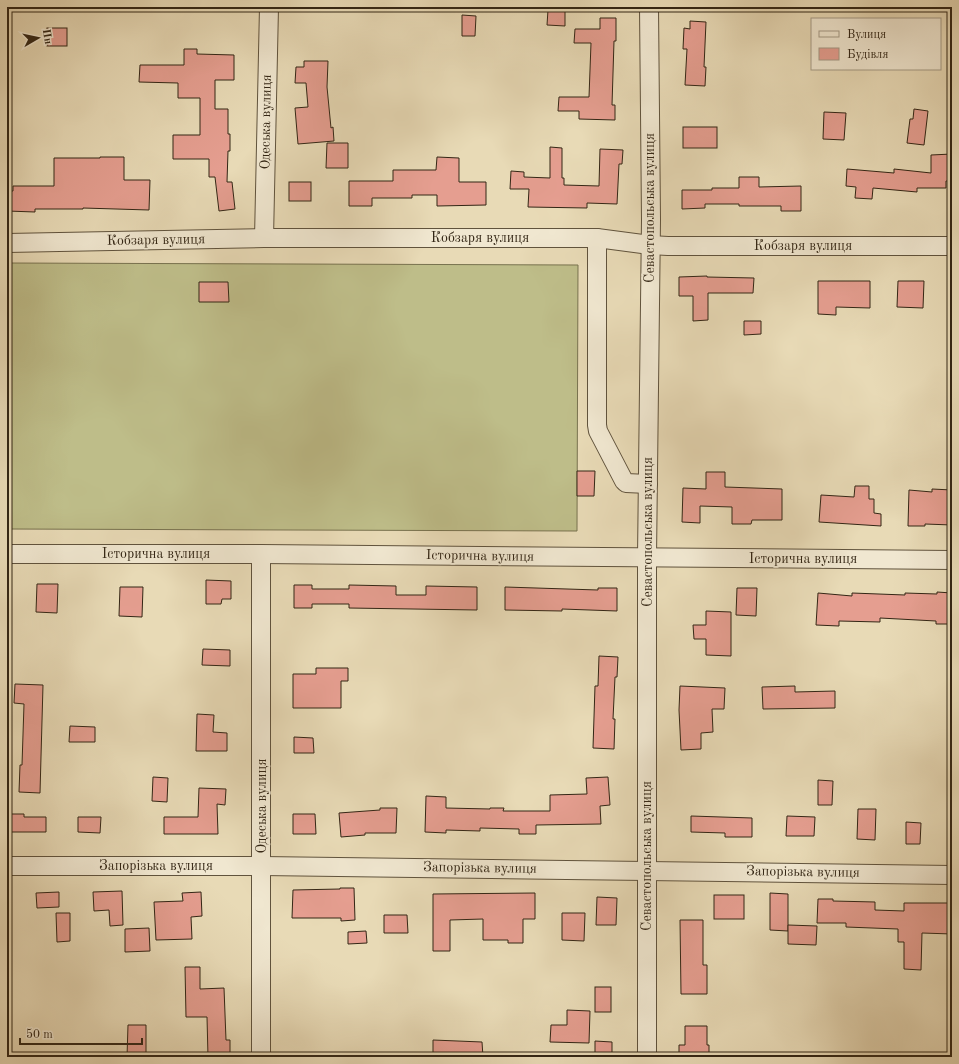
<svg xmlns="http://www.w3.org/2000/svg" width="959" height="1064" viewBox="0 0 959 1064" font-family="'Old Standard TT',serif">
	<style>
		.pitch { fill: #bebd89; stroke: #78724f }
		.building { fill: #e59e90; stroke: #332615 }
		.lines { fill: none; stroke-linecap: round; stroke-linejoin: round }
		.minor-casing { stroke: #60533d; stroke-width: 20 }
		.minor { stroke: #f0e7d0; stroke-width: 18 }
		.labels { text-anchor: middle; dominant-baseline: central; stroke-width: 3.5; stroke-linejoin: round; paint-order: stroke }
		.street-label { font-size: 14px; fill: #332615; stroke: #f0e7d0 }
	</style>
	<rect width="100%" height="100%" fill="#e8dab6"/>
	<filter id="stains"><feTurbulence type="fractalNoise" baseFrequency=".005" numOctaves="4"/><feColorMatrix values="0 0 0 0 .2 0 0 0 0 .09 0 0 0 0 .02 0 0 0 .5 -.17"/></filter>
	<radialGradient id="worn" r=".72"><stop offset=".6" stop-color="#630" stop-opacity="0"/><stop offset="1" stop-color="#630" stop-opacity=".3"/></radialGradient>
	<!-- pitch -->
	<path class="pitch" d="M7 263 578 265 577 531 7 529Z"/>
	<!-- building -->
	<g class="building">
		<path d="M548 10H565V26L547 25Z"/>
		<path d="M462 15 476 16 475 36H462Z"/>
		<path d="M600 18H616V41H614L612 105H615V120L579 119V111H558L559 97H589L591 43H574L575 29H600Z"/>
		<path d="M690 21 706 22 704 67H706L705 86 685 85 687 49H683L684 28 690 29Z"/>
		<rect x="47" y="28" width="20" height="18"/>
		<path d="M184 49H197V54L234 55V80H215V109H228V134H230V151H228L227 182H232L235 209 219 211 215 177H209V159H173V135H200V98H178V83L139 82 140 65H184Z"/>
		<path d="M304 61H328L327 87 331 128 333 127 334 141 298 144 295 108 308 107 306 83H295L296 67H304Z"/>
		<path d="M914 109 928 111 924 145 907 143 910 119H913Z"/>
		<path d="M824 112 846 113 844 140 823 139Z"/>
		<rect x="683" y="127" width="34" height="21"/>
		<path d="M327 143H348V168H326Z"/>
		<path d="M550 147 562 148V178H564V185L599 186 600 149 623 150 622 164H619L617 204 587 203V208L528 207 529 189H510L511 171 524 172V177L550 178Z"/>
		<path d="M952 154V181H946V188H917V192L873 188 872 199 855 198 856 187 846 186 847 169 894 173V169L931 173V155Z"/>
		<path d="M100 157H124V180H150L149 210 83 208V209H35V212L7 211V191H13V186H54V158H100Z"/>
		<path d="M437 157 459 158V182H486V205L437 206V195H412V198H372V206H349V181H393V170H436Z"/>
		<path d="M739 177H759V187L801 186V211H781V206H739V204H705V208L682 209V190H712V188H739Z"/>
		<rect x="289" y="182" width="22" height="19"/>
		<path d="M707 276V277L754 278 753 293H708V320L693 321V296H679V277Z"/>
		<path d="M818 281H870V308L836 307V315L818 314Z"/>
		<path d="M898 281H924L923 308 897 307Z"/>
		<path d="M199 282H228L229 302H199Z"/>
		<path d="M744 321H761V334L744 335Z"/>
		<path d="M577 471H595L594 496H577Z"/>
		<path d="M706 472H725V487L782 489V520H752L751 524H732V507L700 506V523L682 522 683 488 706 489Z"/>
		<path d="M855 486H869V499H874V513L881 514V526L819 522 821 495 854 497Z"/>
		<path d="M932 489 952 490V525L925 524V526H908L909 490 932 492Z"/>
		<path d="M206 580 231 581V599H222L221 604H206Z"/>
		<path d="M37 584H58L57 613 36 612Z"/>
		<path d="M294 585H312V589H349V585L396 586V595H426V586L477 587V610L349 608V604H312V608H294Z"/>
		<path d="M120 587H143L142 617 119 616Z"/>
		<path d="M505 587 598 590V588H617V611L562 609V611L505 610Z"/>
		<path d="M737 588H757L756 616 736 615Z"/>
		<path d="M937 592 952 593V618H951V624H936V621L880 618V622L839 621V626L816 625 818 593 852 596V593L905 595V593L937 594Z"/>
		<path d="M706 611 731 612V656L706 655V639H694L693 625H706Z"/>
		<path d="M203 649 230 650V666L202 665Z"/>
		<path d="M599 656 618 657 617 677H615L613 719H615L614 749 593 748 595 686H598Z"/>
		<path d="M316 668H348V681H341V708H293V674H316Z"/>
		<path d="M15 684 43 685 40 793 19 792 20 765H22L24 704 14 703Z"/>
		<path d="M680 686 725 688 724 709H712L713 732 701 733V749L681 750 679 710Z"/>
		<path d="M795 686V692L835 691V708L763 709 762 687Z"/>
		<path d="M197 714 214 715 213 732 227 733V751H196Z"/>
		<path d="M70 726 95 727V742H69Z"/>
		<path d="M294 737 313 738 314 753H294Z"/>
		<path d="M153 777 168 778 167 802 152 801Z"/>
		<path d="M608 777 610 805 600 806 601 824 536 825V834H519V829L480 828V831L446 830V833L425 832 426 796 446 797V808L490 809V808H504L503 811H550V795L587 794 586 778Z"/>
		<path d="M818 780 833 781 832 805H818Z"/>
		<path d="M199 788 226 789 225 805 217 804 218 834H164V817H198Z"/>
		<path d="M380 808H397L396 833H365V835L341 837 339 813 380 810Z"/>
		<path d="M858 809H876L875 840 857 839Z"/>
		<path d="M8 814H24V817H46V832H8Z"/>
		<path d="M293 814H315L316 834H293Z"/>
		<path d="M691 816 752 818V837H725V833L691 832Z"/>
		<path d="M787 816 815 817 814 836H786Z"/>
		<path d="M78 817H101L100 833 78 832Z"/>
		<path d="M906 822 921 823 920 844H906Z"/>
		<path d="M340 888H354L355 920 341 921V918H292L293 890 340 889Z"/>
		<path d="M122 891 123 925 110 926 109 910 94 911 93 892Z"/>
		<path d="M59 892V907L37 908 36 893Z"/>
		<path d="M201 892 202 916 191 917 192 939 156 940 154 902 183 901 182 893Z"/>
		<path d="M535 893V919H523V943H508V940H483V919L450 920V951H433V894Z"/>
		<path d="M770 893 788 894V931L770 930Z"/>
		<rect x="714" y="895" width="30" height="24"/>
		<path d="M597 897 617 898 616 925H596Z"/>
		<path d="M818 899H833V901L875 902V910L904 911V903H952V934L922 933 921 970 904 969V942H898V929L846 927V923H817Z"/>
		<path d="M56 913H70V941L57 942Z"/>
		<path d="M562 913H585L584 941 562 940Z"/>
		<path d="M384 915H407L408 933H384Z"/>
		<path d="M680 920H703V965H707V994H681Z"/>
		<path d="M788 925 817 926 816 945 788 944Z"/>
		<path d="M149 928 150 951 125 952V929Z"/>
		<path d="M366 931 367 943 348 944V932Z"/>
		<path d="M185 967H200V989L224 988 226 1040H230V1057H208L207 1017H186Z"/>
		<rect x="595" y="987" width="16" height="25"/>
		<path d="M567 1010 590 1011 589 1043 550 1042 551 1025H567Z"/>
		<path d="M128 1025H146V1057H127Z"/>
		<path d="M685 1026H707V1045H709V1057H679V1045H685Z"/>
		<path d="M433 1040 482 1042 483 1057H433Z"/>
		<path d="M595 1041 612 1042V1057H595Z"/>
	</g>
	<g class="lines">
		<!-- minor casing -->
		<g class="minor-casing">
			<g id="minor">
				<path d="M264 238 269 7"/>
				<path d="M597 238V425L598 431 624 481 626 483 648 484"/>
				<path d="M7 243 264 238H597L650 245 668 246H952"/>
				<path d="M7 554H261L952 560"/>
				<path d="M7 866H262L952 875"/>
				<path d="M261 1057V554"/>
				<path d="M647 1057V557L651 220 649 7"/>
			</g>
		</g>
		<!-- minor -->
		<use href="#minor" class="minor"/>
	</g>
	<g class="labels">
		<!-- street labels -->
		<g class="street-label">
			<text transform="translate(266 122) rotate(-89)">Одеська вулиця</text>
			<text transform="translate(650 208) rotate(-90)">Севастопольська вулиця</text>
			<text x="480" y="238">Кобзаря вулиця</text>
			<text transform="translate(156 240) rotate(-1)">Кобзаря вулиця</text>
			<text x="803" y="246">Кобзаря вулиця</text>
			<text transform="translate(648 532) rotate(-90)">Севастопольська вулиця</text>
			<text x="156" y="554">Історична вулиця</text>
			<text transform="translate(480 556) rotate(1)">Історична вулиця</text>
			<text x="803" y="559">Історична вулиця</text>
			<text transform="translate(262 806) rotate(-90)">Одеська вулиця</text>
			<text transform="translate(647 856) rotate(-90)">Севастопольська вулиця</text>
			<text x="156" y="866">Запорізька вулиця</text>
			<text transform="translate(480 868) rotate(1)">Запорізька вулиця</text>
			<text transform="translate(803 872) rotate(1)">Запорізька вулиця</text>
		</g>
	</g>
	<!-- margin -->
	<rect width="959" height="1064" fill="none" stroke="#e8dab6" stroke-width="24"/>
	<rect x="8" y="8" width="943" height="1048" fill="none" stroke="#332615" stroke-width="2"/>
	<rect x="12" y="12" width="935" height="1040" fill="none" stroke="#332615"/>
	<!-- legend -->
	<rect x="811" y="18" width="130" height="52" fill="#f0e7d0" stroke="#a49a85"/>
	<rect x="819" y="31" width="20" height="6" fill="#f0e7d0" stroke="#a49a85"/>
	<text x="847" y="38" font-size="12" fill="#332615">Вулиця</text>
	<rect x="819" y="48" width="20" height="12" fill="#e59e90" stroke="#a49a85"/>
	<text x="847" y="58" font-size="12" fill="#332615">Будівля</text>
	<!-- north arrow -->
	<g transform="translate(38 38) rotate(81)" stroke="#f0e7d0" stroke-width="3" paint-order="stroke">
	<path d="M0-3L7 15L0 10L-7 15Z" fill="#332615"/>
	<text y="-6" font-size="11" font-weight="bold" text-anchor="middle" fill="#332615">Пн</text>
	</g>
	<!-- scale -->
	<path d="M20 1038v6h122v-6" fill="none" stroke="#332615" stroke-width="2"/>
	<text x="26" y="1038" font-size="12" fill="#332615" stroke="#f0e7d0" stroke-width="3" paint-order="stroke">50 m</text>
	<rect width="100%" height="100%" filter="url(#stains)"/>
	<rect width="100%" height="100%" fill="url(#worn)"/>
</svg>
